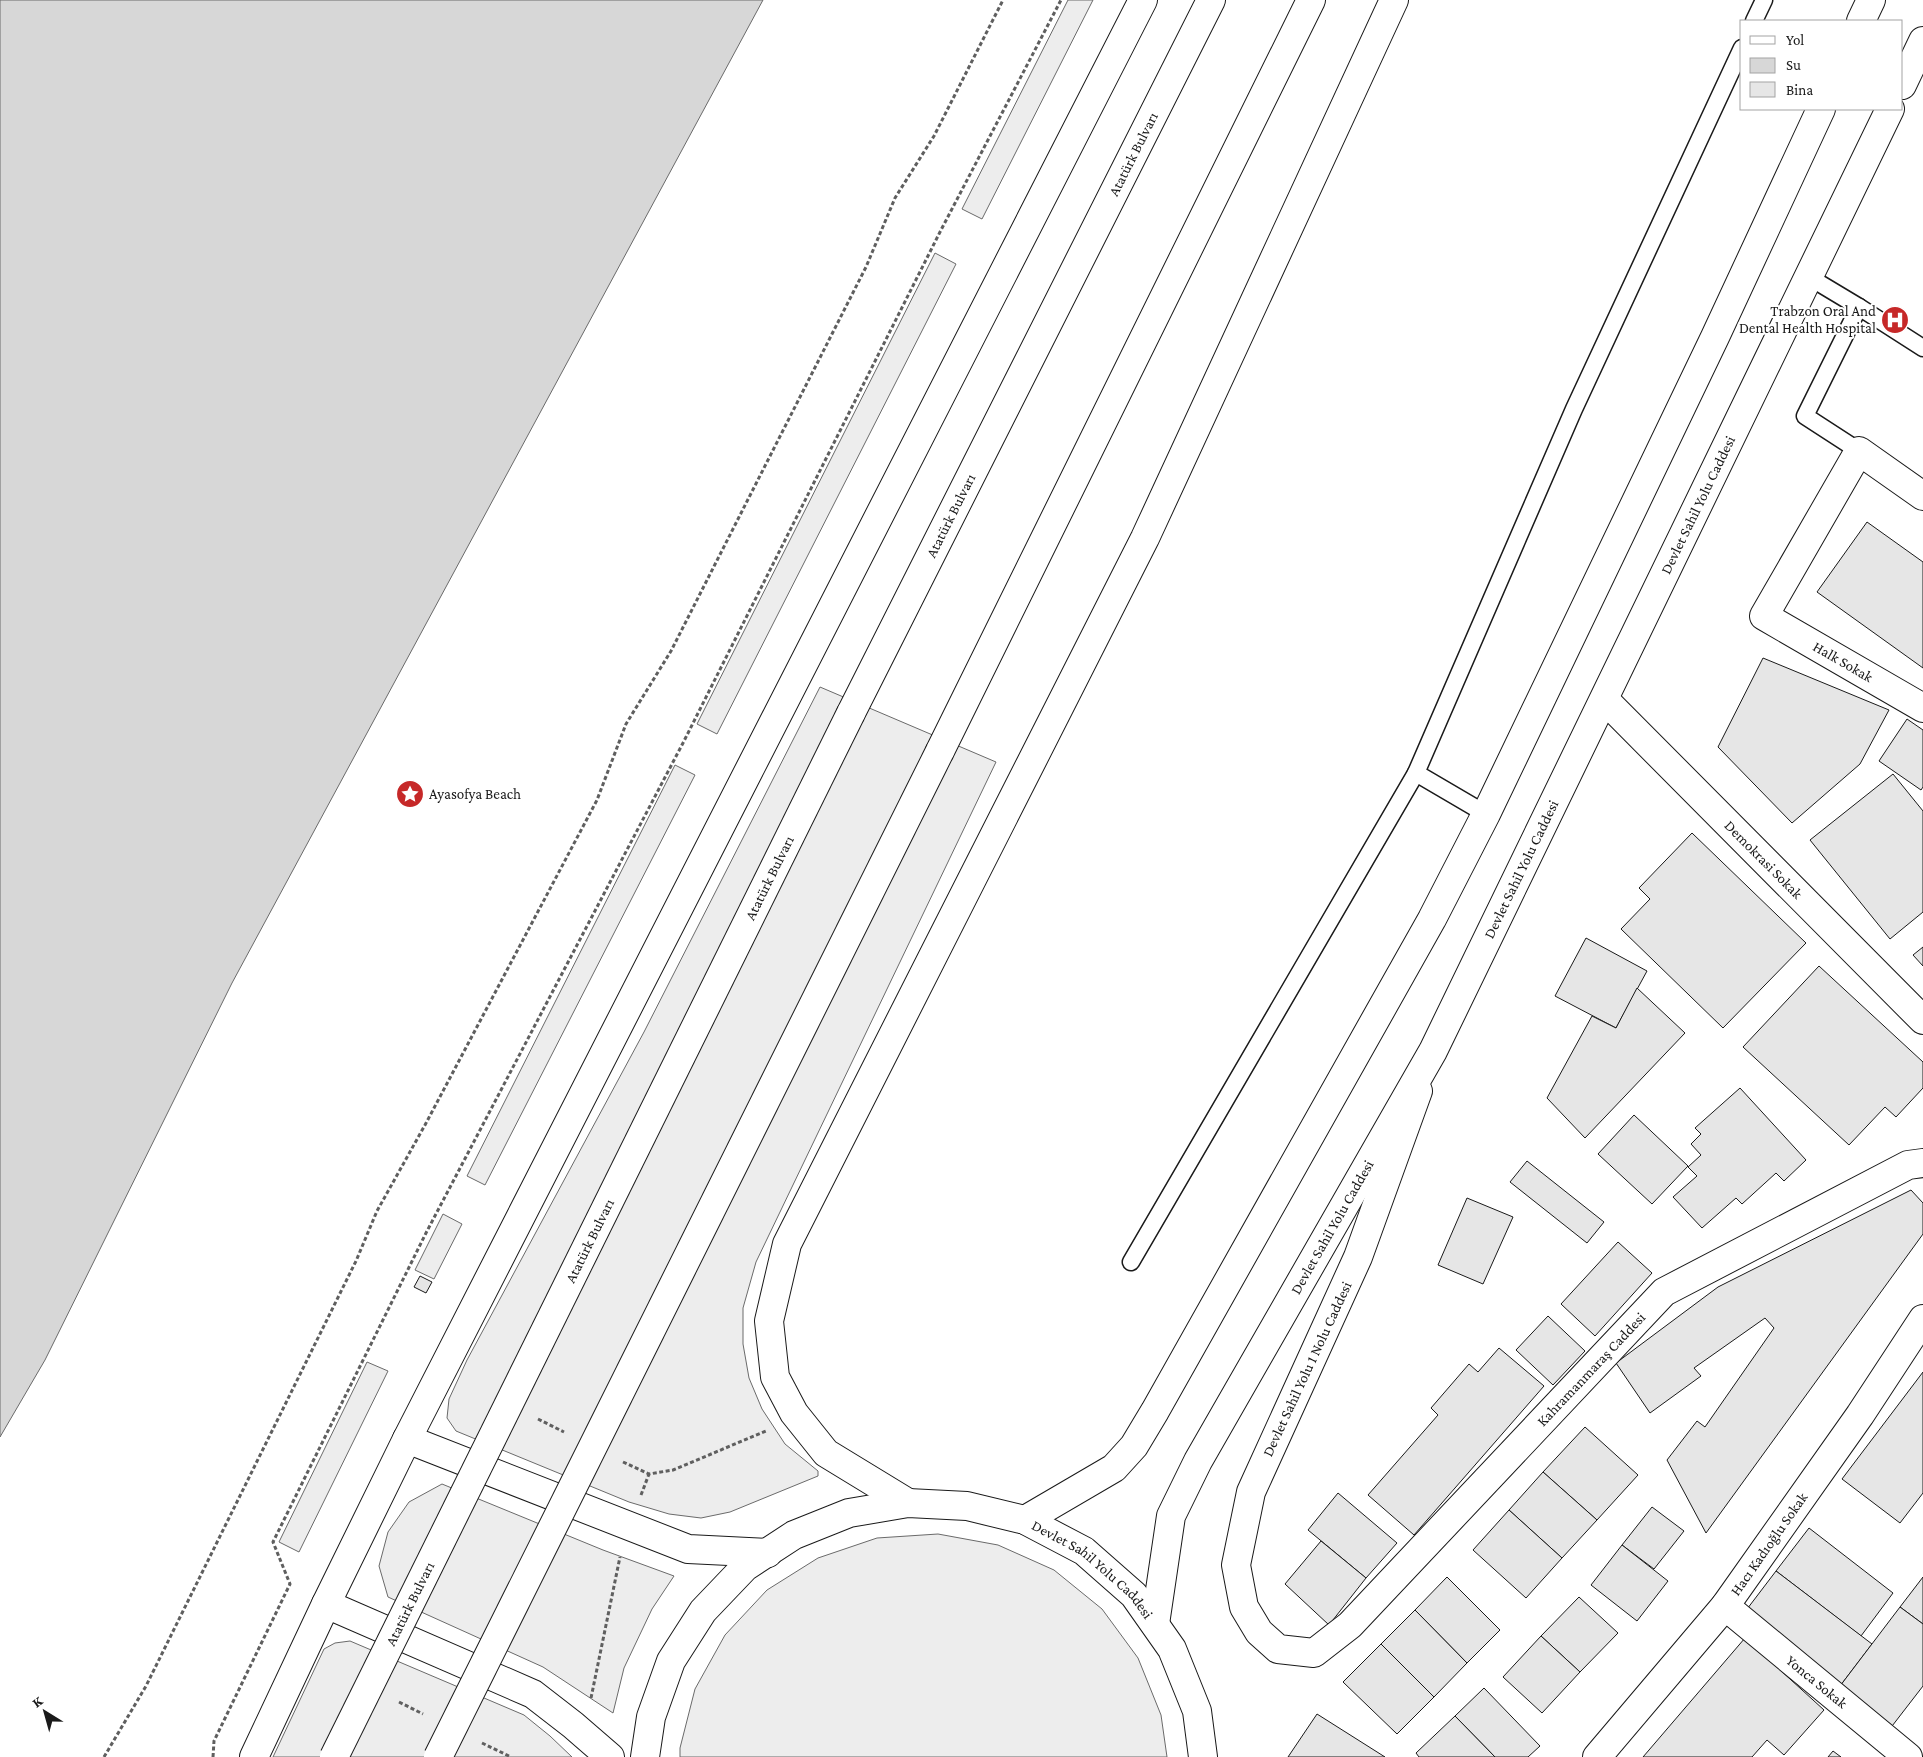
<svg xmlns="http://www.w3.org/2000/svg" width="1923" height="1757" viewBox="0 0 1923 1757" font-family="'Crimson Pro',serif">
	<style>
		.built { fill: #ededed; stroke: #6a6a6a }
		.water { fill: #d7d7d7; stroke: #6a6a6a }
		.building { fill: #e6e6e6; stroke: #1a1a1a }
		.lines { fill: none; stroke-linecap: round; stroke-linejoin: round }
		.lane-casing { stroke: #1a1a1a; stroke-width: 19 }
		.street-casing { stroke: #1a1a1a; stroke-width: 30 }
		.secondary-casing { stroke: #1a1a1a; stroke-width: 30 }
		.primary-casing { stroke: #1a1a1a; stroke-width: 30 }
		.highway-casing { stroke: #1a1a1a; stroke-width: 30 }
		.path { stroke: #5f5f5f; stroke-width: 3; stroke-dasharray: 4 2.5; stroke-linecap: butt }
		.lane { stroke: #fff; stroke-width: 16 }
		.street { stroke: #fff; stroke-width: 28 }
		.secondary { stroke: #fff; stroke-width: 28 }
		.primary { stroke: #fff; stroke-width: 28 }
		.highway { stroke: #fff; stroke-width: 28 }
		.highway-bridge-casing { stroke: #1a1a1a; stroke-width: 30; stroke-linecap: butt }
		.highway-bridge { stroke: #fff; stroke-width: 28 }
		.labels { text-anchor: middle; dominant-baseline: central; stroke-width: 4; stroke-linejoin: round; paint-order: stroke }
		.street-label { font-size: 15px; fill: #1a1a1a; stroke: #fff }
		.poi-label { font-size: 15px; fill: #1a1a1a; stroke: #fff; text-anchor: end }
	</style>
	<rect width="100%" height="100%" fill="#fff"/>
	<!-- built -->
	<g class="built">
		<path d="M1068 0H1093L982 219 962 209Z"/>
		<path d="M935 253 956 264 717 734 697 724Z"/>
		<path d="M820 687 996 762 756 1262 743 1308V1344L749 1378 762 1409 785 1444 818 1471V1476L730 1512 701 1518 669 1514 629 1502 456 1431 447 1418 449 1399 467 1360 644 1032Z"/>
		<path d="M675 765 695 775 485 1185 467 1176Z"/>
		<path d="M443 1214 462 1224 434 1279 415 1270Z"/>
		<path d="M367 1362 388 1371 299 1552 279 1542Z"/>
		<path d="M442 1484 603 1550 674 1576 652 1609 624 1668 613 1713 543 1667 388 1597 379 1566 388 1532 409 1502Z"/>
		<path d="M938 1534 998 1545 1054 1570 1102 1609 1138 1658 1161 1715 1167 1757H680V1748L695 1689 725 1635 767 1590 818 1558 877 1538Z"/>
		<path d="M350 1641 524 1715 550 1736 572 1757H273L324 1649 335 1643Z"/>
	</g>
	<!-- water -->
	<path class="water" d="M0 0H763L232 983 45 1360 0 1437Z"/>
	<!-- building -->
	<g class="building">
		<path d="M1867 522 1923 562V668L1817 592Z"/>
		<path d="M1763 658 1889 710 1860 764 1792 823 1718 747Z"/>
		<path d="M1907 719 1923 730V787L1921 790 1879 761Z"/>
		<path d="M1893 774 1923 811V912L1890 939 1810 840Z"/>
		<path d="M1692 833 1806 943 1723 1028 1621 929 1650 899 1639 888Z"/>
		<path d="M1586 938 1647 971 1616 1028 1555 996Z"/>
		<path d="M1923 947V966L1913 955Z"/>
		<path d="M1819 966 1923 1062V1088L1896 1117 1885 1107 1849 1145 1743 1047Z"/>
		<path d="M1637 988 1685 1033 1585 1138 1547 1098 1592 1016 1616 1028Z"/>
		<path d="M1740 1088 1806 1160 1784 1181 1776 1173 1742 1204 1736 1198 1702 1228 1673 1197 1697 1176 1688 1167 1701 1155 1691 1144 1701 1134 1695 1128Z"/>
		<path d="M1634 1115 1688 1166 1652 1204 1598 1154Z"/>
		<path d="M1527 1161 1604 1222 1587 1243 1510 1182Z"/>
		<path d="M1911 1190 1923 1203V1234L1706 1533 1667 1460 1697 1421 1705 1427 1774 1328 1765 1318 1694 1368 1701 1376 1650 1413 1616 1363 1718 1287Z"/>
		<path d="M1467 1198 1513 1217 1483 1284 1438 1265Z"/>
		<path d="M1618 1242 1652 1273 1595 1336 1561 1304Z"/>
		<path d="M420 1276 432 1282 426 1293 414 1287Z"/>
		<path d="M1548 1316 1585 1351 1553 1385 1516 1350Z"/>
		<path d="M1499 1348 1544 1386 1414 1535 1368 1495 1438 1415 1431 1408 1469 1364 1478 1372Z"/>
		<path d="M1923 1372V1493L1900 1523 1842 1479Z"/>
		<path d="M1585 1427 1638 1475 1597 1520 1543 1472Z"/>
		<path d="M1543 1472 1597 1520 1562 1558 1509 1510Z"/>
		<path d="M1338 1493 1397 1543 1366 1578 1308 1530Z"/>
		<path d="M1652 1507 1684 1531 1654 1569 1622 1545Z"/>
		<path d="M1509 1510 1562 1558 1526 1598 1473 1550Z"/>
		<path d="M1809 1528 1893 1593 1861 1636 1776 1571Z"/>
		<path d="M1321 1541 1366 1578 1329 1625 1285 1584Z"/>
		<path d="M1622 1545 1668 1581 1637 1621 1591 1585Z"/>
		<path d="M1776 1571 1872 1644 1837 1690 1741 1617Z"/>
		<path d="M1447 1577 1500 1630 1467 1663 1415 1610Z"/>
		<path d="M1923 1577V1624L1900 1607Z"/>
		<path d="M1579 1597 1618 1633 1580 1672 1541 1636Z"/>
		<path d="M1900 1607 1923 1624V1686L1889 1730 1837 1690Z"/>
		<path d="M1415 1610 1467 1663 1434 1697 1381 1644Z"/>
		<path d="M1541 1636 1580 1672 1542 1713 1503 1677Z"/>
		<path d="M1745 1638 1824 1710 1784 1755 1767 1740 1752 1757H1643Z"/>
		<path d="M1381 1644 1434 1697 1397 1734 1343 1682Z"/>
		<path d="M1484 1688 1540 1746 1528 1757H1495L1455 1716Z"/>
		<path d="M1317 1714 1385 1757H1288Z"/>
		<path d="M1455 1716 1495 1757H1419L1416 1753Z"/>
		<path d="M1833 1751 1841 1757H1828Z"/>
	</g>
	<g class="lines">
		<!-- lane casing -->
		<g class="lane-casing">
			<g id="lane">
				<path d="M1754 21 1764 0"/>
				<path d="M1809 277 1859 307"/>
				<path d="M1859 451 1805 416 1859 307 1923 348"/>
				<path d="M1486 814 1416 773 1574 409 1742 48"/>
				<path d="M1131 1262 1416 773"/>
			</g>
		</g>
		<!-- street casing -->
		<g class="street-casing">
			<g id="street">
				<path id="s1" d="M1923 496 1859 451 1764 616 1923 708"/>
				<path id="s2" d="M1605 700 1923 1020"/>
				<path id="s3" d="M1725 1606 1908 1757"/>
				<path id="s4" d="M1597 1757 1725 1606 1860 1415 1923 1319"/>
			</g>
		</g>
		<!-- secondary casing -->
		<g class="secondary-casing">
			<g id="secondary">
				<path id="s5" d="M1418 1091 1358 1257 1251 1492 1236 1565 1244 1607 1259 1632 1278 1649 1314 1653 1350 1625 1664 1292 1908 1165 1923 1163"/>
			</g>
		</g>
		<!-- primary casing -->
		<g class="primary-casing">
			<g id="primary">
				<path d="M1861 21 1871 0"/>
				<path d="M1902 85 1923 41"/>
				<path d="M1025 1520 1114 1468 1134 1446 1155 1411 1432 919 1486 814 1715 337 1821 109"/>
				<path id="s6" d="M1155 1624 1171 1516 1198 1461 1433 1051 1890 109"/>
				<path id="s7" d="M645 1757 651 1717 671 1661 703 1611 745 1567 794 1535 849 1513 908 1503 967 1506 1025 1520 1084 1551 1134 1595 1172 1649 1197 1711 1203 1757"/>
			</g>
		</g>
		<!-- highway casing -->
		<g class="highway-casing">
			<g id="highway">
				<path id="s8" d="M851 713 1211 0"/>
				<path d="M940 751 1311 0"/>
				<path d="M407 1439 688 1549 768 1553"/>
				<path d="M908 1503 826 1453 794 1413 775 1377 769 1321 787 1244 1145 538 1394 0"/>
				<path d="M326 1604 533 1694 573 1725 610 1757"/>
				<path d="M254 1757 326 1604 407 1439 1143 0"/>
			</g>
		</g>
		<!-- path -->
		<g class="path">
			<path d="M538 1419 564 1432"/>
			<path d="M623 1462 649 1474 673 1470 766 1431"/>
			<path d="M641 1495 649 1474"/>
			<path d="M591 1698 620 1557"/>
			<path d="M399 1702 423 1714"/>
			<path d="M482 1743 511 1757"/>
			<path d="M104 1757 146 1686 356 1261 377 1211 425 1125 597 800 626 724 671 651 866 267 895 198 934 136 1003 0"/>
			<path d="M213 1757 214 1741 290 1584 273 1542 426 1233 683 743 941 230 1061 0"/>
		</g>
		<!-- lane -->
		<use href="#lane" class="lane"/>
		<!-- street -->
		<use href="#street" class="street"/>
		<!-- secondary -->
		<use href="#secondary" class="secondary"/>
		<!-- primary -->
		<use href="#primary" class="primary"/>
		<!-- highway -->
		<use href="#highway" class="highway"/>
		<!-- highway-bridge casing -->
		<g class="highway-bridge-casing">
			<g id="highway-bridge">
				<path id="s9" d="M334 1757 851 713"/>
				<path d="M438 1757 940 751"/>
			</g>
		</g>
		<!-- highway-bridge -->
		<use href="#highway-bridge" class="highway-bridge"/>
	</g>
	<!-- icons -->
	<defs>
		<g id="hospital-disc" transform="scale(1.4375)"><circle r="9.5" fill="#c62828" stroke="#fff"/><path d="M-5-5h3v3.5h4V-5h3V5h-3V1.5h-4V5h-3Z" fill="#fff"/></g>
		<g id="sight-disc" transform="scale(1.4375)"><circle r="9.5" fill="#c62828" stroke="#fff"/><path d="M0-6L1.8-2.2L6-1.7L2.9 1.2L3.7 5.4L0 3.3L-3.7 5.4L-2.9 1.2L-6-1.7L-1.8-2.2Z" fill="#fff"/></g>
	</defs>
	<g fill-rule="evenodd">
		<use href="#hospital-disc" x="1895" y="320"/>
		<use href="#sight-disc" x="410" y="794"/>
	</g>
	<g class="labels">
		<!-- street labels -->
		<g class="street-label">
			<text stroke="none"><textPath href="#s8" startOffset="626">Atatürk Bulvarı</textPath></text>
			<text stroke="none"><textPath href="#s6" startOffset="1250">Devlet Sahil Yolu Caddesi</textPath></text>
			<text stroke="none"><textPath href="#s8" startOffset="221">Atatürk Bulvarı</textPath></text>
			<text stroke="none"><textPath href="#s1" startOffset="360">Halk Sokak</textPath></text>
			<text stroke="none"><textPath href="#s2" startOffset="225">Demokrasi Sokak</textPath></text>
			<text stroke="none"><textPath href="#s6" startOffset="845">Devlet Sahil Yolu Caddesi</textPath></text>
			<text stroke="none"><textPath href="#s9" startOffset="981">Atatürk Bulvarı</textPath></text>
			<text stroke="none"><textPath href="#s6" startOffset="440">Devlet Sahil Yolu Caddesi</textPath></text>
			<text stroke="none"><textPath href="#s9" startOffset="576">Atatürk Bulvarı</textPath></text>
			<text transform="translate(1307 1369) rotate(-65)">Devlet Sahil Yolu 1 Nolu Caddesi</text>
			<text stroke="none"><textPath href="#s5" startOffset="1040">Kahramanmaraş Caddesi</textPath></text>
			<text stroke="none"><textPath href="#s4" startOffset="274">Hacı Kadıoğlu Sokak</textPath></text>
			<text stroke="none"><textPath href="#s7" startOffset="601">Devlet Sahil Yolu Caddesi</textPath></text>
			<text stroke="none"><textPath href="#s9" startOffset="171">Atatürk Bulvarı</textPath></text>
			<text stroke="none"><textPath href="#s3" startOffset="119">Yonca Sokak</textPath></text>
		</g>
		<!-- poi labels -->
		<g class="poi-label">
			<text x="1876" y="311">Trabzon Oral And<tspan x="1876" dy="17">Dental Health Hospital</tspan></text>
			<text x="429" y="794" text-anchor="start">Ayasofya Beach</text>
		</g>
	</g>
	<!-- legend -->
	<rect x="1740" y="20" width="162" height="90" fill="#ffffff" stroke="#a3a3a3"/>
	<rect x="1750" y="36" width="25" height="8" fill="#ffffff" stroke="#a3a3a3"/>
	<text x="1786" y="45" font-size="15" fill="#1a1a1a">Yol</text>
	<rect x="1750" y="58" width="25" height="15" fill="#d7d7d7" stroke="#a3a3a3"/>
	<text x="1786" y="70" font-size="15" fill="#1a1a1a">Su</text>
	<rect x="1750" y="82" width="25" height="15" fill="#e6e6e6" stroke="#a3a3a3"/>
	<text x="1786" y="95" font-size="15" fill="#1a1a1a">Bina</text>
	<!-- north arrow -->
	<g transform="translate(45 1712) rotate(323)" stroke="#ffffff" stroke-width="4" paint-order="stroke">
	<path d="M0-4L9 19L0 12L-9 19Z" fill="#1a1a1a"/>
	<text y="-8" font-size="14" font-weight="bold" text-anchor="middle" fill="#1a1a1a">K</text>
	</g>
</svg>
